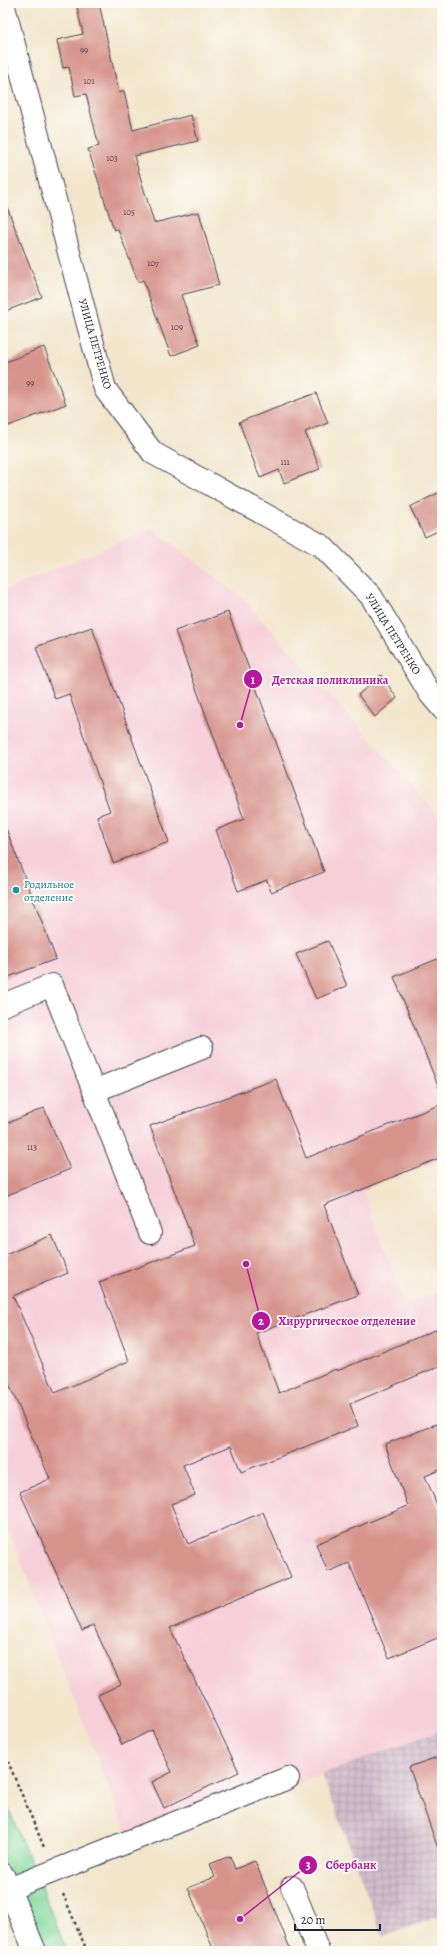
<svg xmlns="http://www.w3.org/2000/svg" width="445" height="1954" viewBox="0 0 445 1954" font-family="Alegreya,serif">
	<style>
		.built { fill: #f6cfd9 }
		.industrial { fill: url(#industrial-grid) }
		.grass { fill: #83d99c; stroke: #527e6c }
		.building { fill: #d7948d }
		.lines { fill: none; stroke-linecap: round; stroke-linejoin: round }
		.minor-casing { stroke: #413f51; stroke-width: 24 }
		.path { stroke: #413f51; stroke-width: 2.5; stroke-dasharray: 3 3; stroke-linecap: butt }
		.minor { stroke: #fff; stroke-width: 22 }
		.culture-dot { fill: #0f9aa8; stroke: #fdfcf7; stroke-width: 1.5 }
		.labels { text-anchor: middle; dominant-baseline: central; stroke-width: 3.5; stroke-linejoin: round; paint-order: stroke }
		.number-label { font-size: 9px; fill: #4f3e50 }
		.street-label { font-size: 11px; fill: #22223b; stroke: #fdfcf7 }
		.culture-label { font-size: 11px; fill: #0d838f; stroke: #fdfcf7; text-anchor: start }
		.leader { fill: none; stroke: #b5179e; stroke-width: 1.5 }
		.callout-dot { fill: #b5179e; stroke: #fdfcf7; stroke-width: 1.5 }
		.mark-label { font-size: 12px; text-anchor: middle; font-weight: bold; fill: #fff }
		.callout-label { font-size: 12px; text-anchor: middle; font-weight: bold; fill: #b5179e; stroke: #fdfcf7; stroke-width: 3.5; stroke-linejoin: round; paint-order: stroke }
	</style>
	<defs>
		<pattern id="industrial-grid" width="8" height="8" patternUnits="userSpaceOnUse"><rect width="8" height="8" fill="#d1bdcb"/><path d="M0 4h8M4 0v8" fill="none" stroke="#b3a2af"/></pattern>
	</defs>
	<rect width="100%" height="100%" fill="#fdfcf7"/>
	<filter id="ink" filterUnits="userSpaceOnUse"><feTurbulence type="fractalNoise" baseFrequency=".025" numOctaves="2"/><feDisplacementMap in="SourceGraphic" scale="8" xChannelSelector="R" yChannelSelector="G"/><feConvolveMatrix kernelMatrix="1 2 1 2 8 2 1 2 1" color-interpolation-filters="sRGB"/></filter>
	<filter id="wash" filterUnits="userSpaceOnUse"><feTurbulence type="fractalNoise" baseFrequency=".012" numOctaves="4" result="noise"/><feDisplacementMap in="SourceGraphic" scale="16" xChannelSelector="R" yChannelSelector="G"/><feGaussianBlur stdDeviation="0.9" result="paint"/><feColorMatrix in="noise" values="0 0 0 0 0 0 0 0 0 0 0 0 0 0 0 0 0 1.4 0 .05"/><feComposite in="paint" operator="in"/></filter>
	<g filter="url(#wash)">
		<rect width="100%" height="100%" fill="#f2e5cb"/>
		<!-- built -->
		<path class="built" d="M152 528 241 597 442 819V1160L362 1189 405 1303 442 1291V1730L322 1774 133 1849 3 1517V591Z"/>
		<!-- industrial -->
		<path class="industrial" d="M442 1730V1915L383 1937 322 1774Z"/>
		<!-- grass -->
		<path class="grass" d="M3 1795 67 1951H35L3 1874Z"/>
		<g id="blocks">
			<!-- building -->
			<g class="building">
				<path d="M76 3H99L119 93 124 91 133 130 191 115 198 141 134 156 154 223 199 212 219 285 181 295 200 345 171 356 143 280 138 282 118 229 114 230 88 149 99 146 86 94 75 96 69 67 63 68 57 40 83 34Z"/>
				<path d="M3 202H5L42 297 3 312Z"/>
				<path d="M44 347 66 404 3 428V363Z"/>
				<path d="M316 393 328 423 305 432 320 469 284 483 279 470 260 478 239 422Z"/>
				<path d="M442 491V529L425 537 410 507Z"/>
				<path d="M228 612 324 872 271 892 267 880 238 891 216 830 244 819 175 631Z"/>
				<path d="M92 627 169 842 113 863 97 816 110 811 69 694 55 699 36 647Z"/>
				<path d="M381 675 397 698 375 717 358 695Z"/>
				<path d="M3 826H5L56 959 3 979Z"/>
				<path d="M328 941 347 986 316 999 296 954Z"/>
				<path d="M442 957V1093H441L394 977Z"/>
				<path d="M276 1079 306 1158 442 1104V1157L324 1205 358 1295 256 1333 279 1393 336 1369 337 1371 442 1327V1365L350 1404 358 1426 241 1472 231 1446 183 1465 195 1495 171 1504 188 1544 263 1512 291 1577 170 1628 239 1772 164 1808 152 1782 172 1772 152 1730 122 1745 98 1695 121 1684 93 1625 82 1631 20 1492 50 1479 3 1370V1256L52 1235 68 1273 13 1296 55 1393 129 1361 99 1282 195 1246 150 1126Z"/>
				<path d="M44 1108 70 1169 3 1197V1125Z"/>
				<path d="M442 1422V1469L425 1476 442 1517V1636L389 1658 349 1563 328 1572 316 1544 408 1506 385 1444Z"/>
				<path d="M437 1757 442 1771V1851H439L409 1767Z"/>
				<path d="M230 1856 235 1869 255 1861 291 1951H214L188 1888 215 1877 210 1864Z"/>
			</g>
		</g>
	</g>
	<g filter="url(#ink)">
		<use href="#blocks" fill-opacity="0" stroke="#413f51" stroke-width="1"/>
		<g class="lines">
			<!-- minor casing -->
			<g class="minor-casing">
				<g id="minor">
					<path d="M3 3 105 389 153 453 322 546 371 596 431 695 442 708"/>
					<path d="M3 1005 52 985 150 1233"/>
					<path d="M94 1091 202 1048"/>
					<path d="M3 1875 35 1951"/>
					<path d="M292 1887 318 1951"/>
					<path d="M9 1889 288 1778"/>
				</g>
			</g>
			<!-- path -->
			<g class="path">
				<path d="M3 1750 44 1847"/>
				<path d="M63 1894 87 1951"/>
			</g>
			<!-- minor -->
			<use href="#minor" class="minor"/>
		</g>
	</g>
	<!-- markers -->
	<circle class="culture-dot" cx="16" cy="890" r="4"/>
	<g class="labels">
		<!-- number labels -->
		<g class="number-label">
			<text x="84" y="50">99</text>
			<text x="89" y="81">101</text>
			<text x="112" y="158">103</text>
			<text x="129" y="212">105</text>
			<text x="153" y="263">107</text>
			<text x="177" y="327">109</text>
			<text x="30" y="383">99</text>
			<text x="285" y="462">111</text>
			<text x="32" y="1147">113</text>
		</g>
		<!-- street labels -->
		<g class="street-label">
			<text transform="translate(95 344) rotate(74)">УЛИЦА ПЕТРЕНКО</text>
			<text transform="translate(393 634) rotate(58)">УЛИЦА ПЕТРЕНКО</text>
		</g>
		<!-- culture labels -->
		<g class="culture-label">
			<text x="24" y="884">Родильное<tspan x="24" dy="13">отделение</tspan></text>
		</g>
	</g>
	<!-- callouts -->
	<path class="leader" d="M240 725L253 679M246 1264L261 1321M240 1919L308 1865"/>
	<g class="callout-dot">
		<circle cx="240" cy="725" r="4"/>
		<circle cx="246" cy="1264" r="4"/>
		<circle cx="240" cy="1919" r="4"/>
		<circle cx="253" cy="679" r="10"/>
		<circle cx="261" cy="1321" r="10"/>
		<circle cx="308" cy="1865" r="10"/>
	</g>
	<g class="mark-label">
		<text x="253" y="684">1</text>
		<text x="261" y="1325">2</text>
		<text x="308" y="1869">3</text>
	</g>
	<g class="callout-label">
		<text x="330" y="684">Детская поликлиника</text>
		<text x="347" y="1325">Хирургическое отделение</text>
		<text x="351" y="1869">Сбербанк</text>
	</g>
	<!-- margin -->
	<rect width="445" height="1954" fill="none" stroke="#fdfcf7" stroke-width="16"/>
	<!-- scale -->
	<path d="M295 1924v6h85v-6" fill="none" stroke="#22223b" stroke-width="2"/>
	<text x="301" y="1924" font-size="12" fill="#22223b" stroke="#fdfcf7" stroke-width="3" paint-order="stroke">20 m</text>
</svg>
